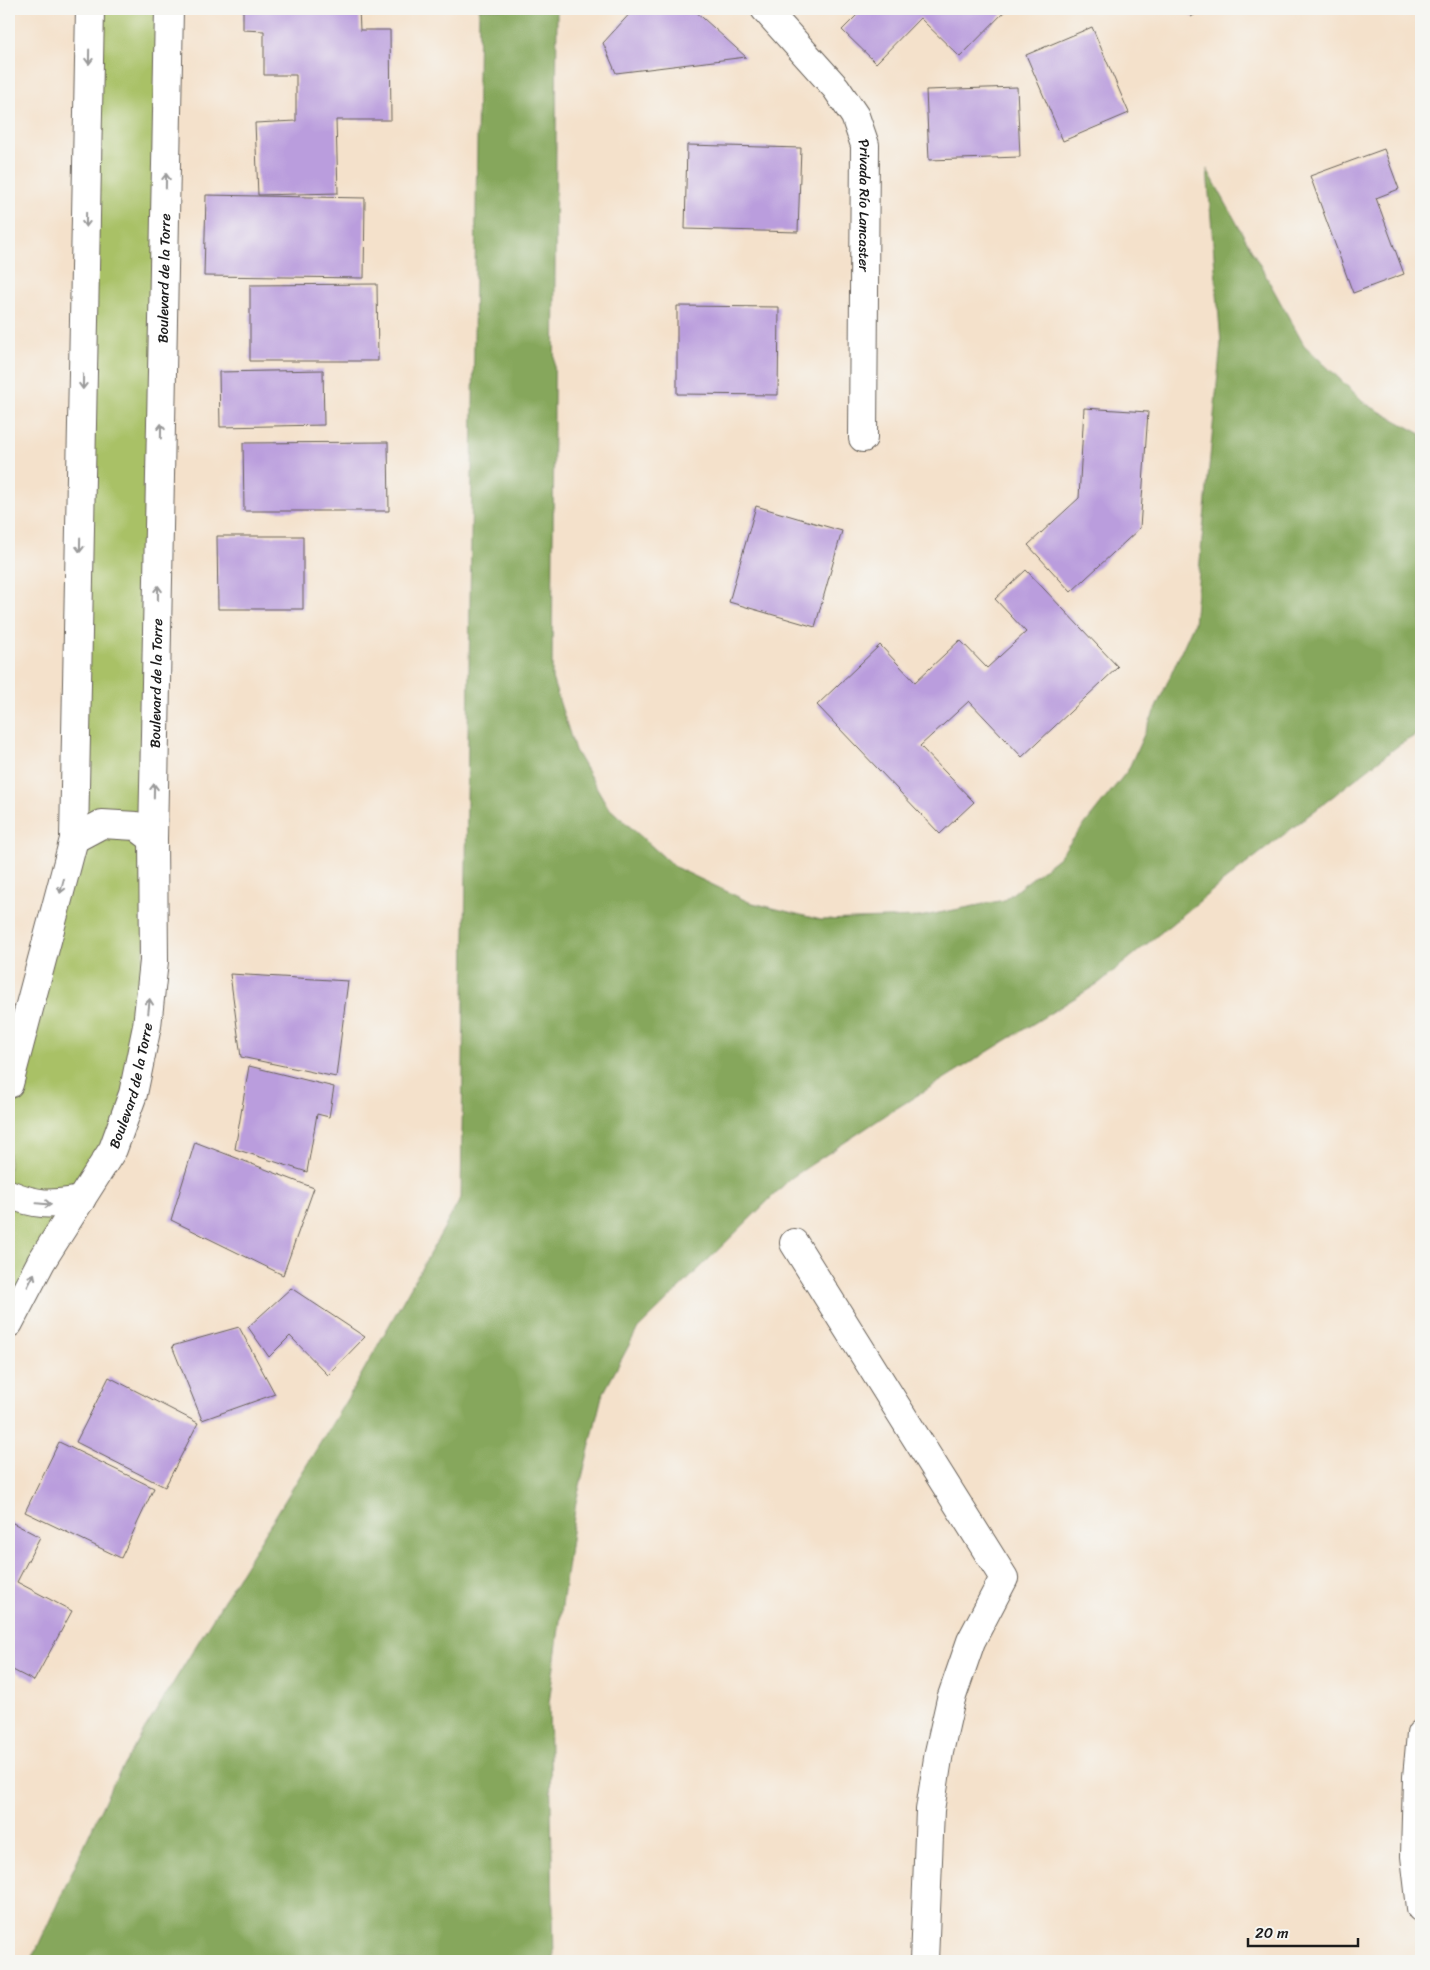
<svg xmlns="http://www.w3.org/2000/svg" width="1430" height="1970" viewBox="0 0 1430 1970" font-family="Sriracha,sans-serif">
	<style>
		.green { fill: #a9c166; stroke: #626e41 }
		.forest { fill: #86a75b; stroke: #51623c }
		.building { fill: #ba9ddd }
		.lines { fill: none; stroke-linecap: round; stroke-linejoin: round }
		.minor-casing { stroke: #686159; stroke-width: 30 }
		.minor { stroke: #fff; stroke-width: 28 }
		.oneway { stroke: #999 }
		.labels { text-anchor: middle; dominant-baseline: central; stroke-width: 5; stroke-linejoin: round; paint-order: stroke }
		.street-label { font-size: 14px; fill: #1c1c1c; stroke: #f6f6f2 }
	</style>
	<rect width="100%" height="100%" fill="#f6f6f2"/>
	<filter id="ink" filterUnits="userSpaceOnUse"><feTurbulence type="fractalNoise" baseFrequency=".02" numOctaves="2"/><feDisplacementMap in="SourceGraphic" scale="10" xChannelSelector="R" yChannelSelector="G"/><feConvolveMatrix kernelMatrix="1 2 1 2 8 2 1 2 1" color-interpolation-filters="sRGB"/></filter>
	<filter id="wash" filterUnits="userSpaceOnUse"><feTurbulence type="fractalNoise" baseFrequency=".0096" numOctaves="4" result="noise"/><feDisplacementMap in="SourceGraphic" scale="20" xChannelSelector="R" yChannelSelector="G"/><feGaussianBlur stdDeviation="1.12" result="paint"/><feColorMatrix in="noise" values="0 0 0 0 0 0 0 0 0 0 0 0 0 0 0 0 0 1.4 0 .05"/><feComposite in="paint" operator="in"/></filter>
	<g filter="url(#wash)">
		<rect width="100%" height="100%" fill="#f4e1cb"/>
		<!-- green -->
		<path class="green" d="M90 9H169L153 839 133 1094 9 1323V1084L74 839Z"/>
		<!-- forest -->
		<path class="forest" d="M479 9H557L552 678 575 750 608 807 675 867 749 902 821 920 919 917 1004 900 1058 858 1128 770 1194 623 1221 343 1207 169 1304 345 1366 404 1421 434V732L1399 745 1223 882 1099 983 892 1111 791 1178 637 1330 602 1396 576 1502 549 1703 554 1961H31L111 1787 145 1729 352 1391 461 1198Z"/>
		<g id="blocks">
			<!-- building -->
			<g class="building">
				<path d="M243 9H359L360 30H390L391 120H336L338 193 258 195 255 123 296 121V75H264V31L243 30Z"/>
				<path d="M634 9H693L746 57 616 73 603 43Z"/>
				<path d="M863 9H1007L960 57 920 18 876 63 842 30Z"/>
				<path d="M1186 9H1204L1191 17Z"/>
				<path d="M1092 27 1129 113 1063 141 1026 55Z"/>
				<path d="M1017 87 1020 157 929 160 926 90Z"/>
				<path d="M687 145 801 148 798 232 685 229Z"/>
				<path d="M1384 149 1399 189 1376 198 1404 274 1353 293 1310 176Z"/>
				<path d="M206 195 365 198 364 278 204 276Z"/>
				<path d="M377 284 378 361H250V285Z"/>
				<path d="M677 306 779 307 778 395 677 394Z"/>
				<path d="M323 370 324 425 220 427 219 372Z"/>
				<path d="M1084 408 1148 412 1140 528 1071 592 1028 545 1079 498Z"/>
				<path d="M388 442 389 511H244L243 443Z"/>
				<path d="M756 506 842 531 815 627 729 602Z"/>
				<path d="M217 536H303V609H218Z"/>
				<path d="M1026 570 1118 667 1022 757 969 701 920 746 974 802 940 834 817 705 880 645 915 682 960 640 987 668 1026 632 995 599Z"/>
				<path d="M230 974 348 981 336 1077 241 1057Z"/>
				<path d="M249 1066 334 1087 329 1117 317 1114 307 1172 235 1149Z"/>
				<path d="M195 1142 314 1188 283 1275 171 1220Z"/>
				<path d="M291 1288 365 1337 328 1375 290 1336 269 1357 248 1327Z"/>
				<path d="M239 1327 275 1394 202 1420 172 1346Z"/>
				<path d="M109 1377 198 1423 165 1487 76 1442Z"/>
				<path d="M59 1442 154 1488 121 1558 25 1512Z"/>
				<path d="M9 1521 40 1537 17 1582 72 1611 34 1681 9 1668Z"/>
			</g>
		</g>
	</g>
	<g filter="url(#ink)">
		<use href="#blocks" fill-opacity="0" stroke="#686159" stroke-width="1"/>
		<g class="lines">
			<!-- minor casing -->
			<g class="minor-casing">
				<g id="minor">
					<path id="s1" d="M765 9 836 88 855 116 865 145 863 438"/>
					<path d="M74 839 102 824 136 826 153 839"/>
					<path d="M9 1084 74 839 90 9"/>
					<path d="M9 1194C38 1206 50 1205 81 1200"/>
					<path d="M794 1243 1004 1578 971 1641 951 1699 939 1752 930 1810 924 1961"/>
					<path id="s2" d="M9 1323 41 1262 113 1149 133 1094 147 1026 154 961 153 839 169 9"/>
					<path d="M1421 1734 1417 1777 1415 1856 1421 1908"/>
				</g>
			</g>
			<!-- minor -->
			<use href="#minor" class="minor"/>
		</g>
		<!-- one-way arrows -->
		<defs><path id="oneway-shaft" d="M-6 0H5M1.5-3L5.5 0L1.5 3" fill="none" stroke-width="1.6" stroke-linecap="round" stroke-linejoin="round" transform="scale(1.25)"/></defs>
		<g class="oneway">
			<use href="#oneway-shaft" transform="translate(89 57) rotate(91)"/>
			<use href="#oneway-shaft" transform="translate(166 181) rotate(-89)"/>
			<use href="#oneway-shaft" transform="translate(86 220) rotate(91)"/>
			<use href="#oneway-shaft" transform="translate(83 382) rotate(91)"/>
			<use href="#oneway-shaft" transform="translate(161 431) rotate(-89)"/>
			<use href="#oneway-shaft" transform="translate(80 545) rotate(91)"/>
			<use href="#oneway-shaft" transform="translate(158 593) rotate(-89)"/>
			<use href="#oneway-shaft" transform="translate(154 791) rotate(-89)"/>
			<use href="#oneway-shaft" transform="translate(62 886) rotate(105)"/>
			<use href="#oneway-shaft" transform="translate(149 1006) rotate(-84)"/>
			<use href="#oneway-shaft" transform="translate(44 1204) rotate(5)"/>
			<use href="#oneway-shaft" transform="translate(31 1280) rotate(-63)"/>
		</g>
	</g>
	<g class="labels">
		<!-- street labels -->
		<g class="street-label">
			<text stroke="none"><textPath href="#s1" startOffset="231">Privada Río Lancaster</textPath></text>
			<text stroke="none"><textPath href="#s2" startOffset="1079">Boulevard de la Torre</textPath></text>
			<text stroke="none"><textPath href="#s2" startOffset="674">Boulevard de la Torre</textPath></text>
			<text stroke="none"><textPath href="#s2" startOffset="269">Boulevard de la Torre</textPath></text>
		</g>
	</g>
	<!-- margin -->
	<rect width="1430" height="1970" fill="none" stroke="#f6f6f2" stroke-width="30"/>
	<!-- scale -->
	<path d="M1248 1938v8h110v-8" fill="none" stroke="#1c1c1c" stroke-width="2.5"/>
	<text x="1255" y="1938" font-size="15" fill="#1c1c1c" stroke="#f6f6f2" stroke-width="4" paint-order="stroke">20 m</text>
</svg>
